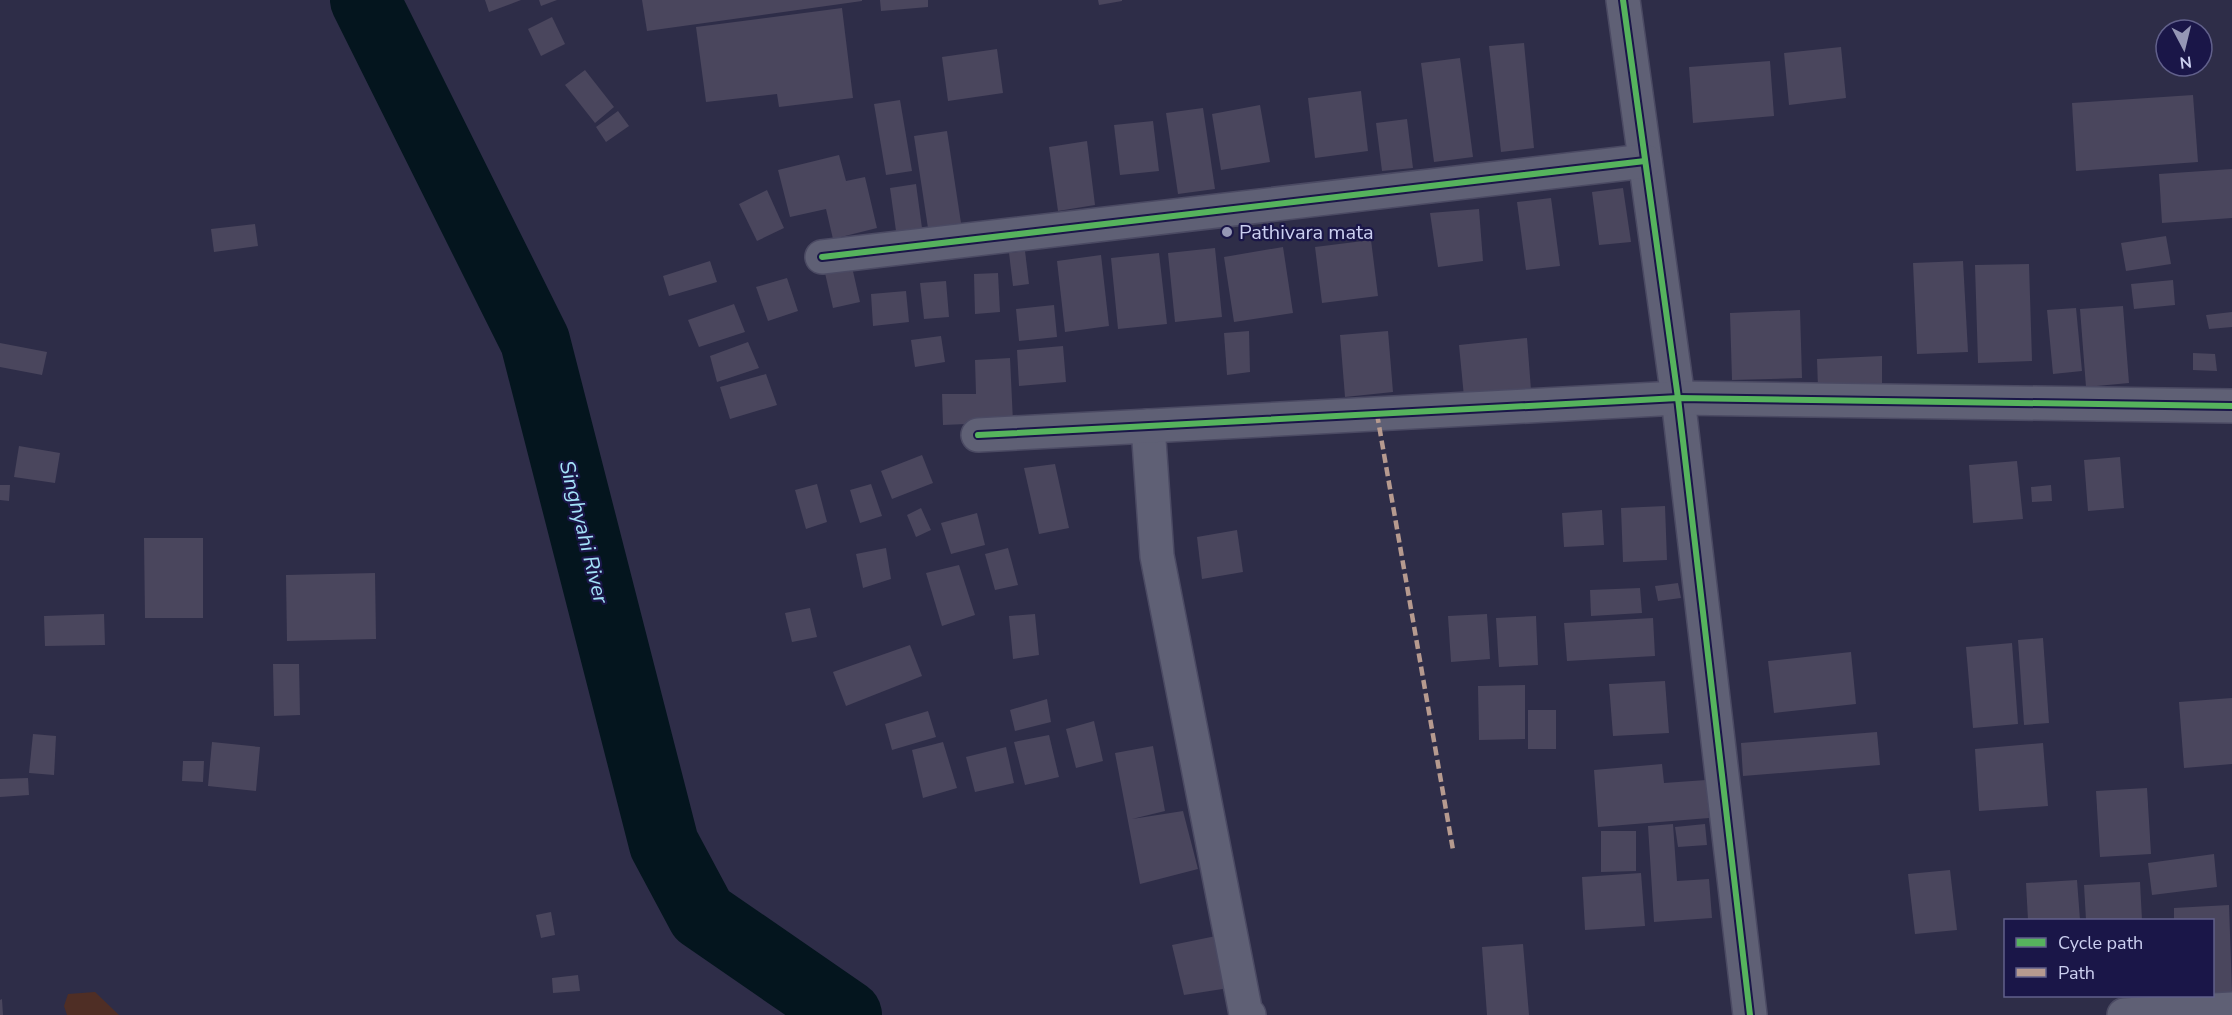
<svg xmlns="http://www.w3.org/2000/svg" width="2232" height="1015" viewBox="0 0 2232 1015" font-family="'Nunito Sans',sans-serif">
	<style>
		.green { fill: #4f2e25 }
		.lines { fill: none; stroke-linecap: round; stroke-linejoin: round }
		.river { stroke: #04151e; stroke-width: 70 }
		.building { fill: #4a465d }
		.minor-casing { stroke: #4b4a63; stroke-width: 36 }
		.minor { stroke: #5f6075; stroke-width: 33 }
		.quiet { stroke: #b69a8f; stroke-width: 4.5; stroke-dasharray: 9 4.5; stroke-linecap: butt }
		.cycleway-casing { stroke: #1a1648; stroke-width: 10 }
		.cycleway { stroke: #56b35d; stroke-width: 6 }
		.poi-dot { fill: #9597b5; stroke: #1a1648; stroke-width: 2 }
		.labels { text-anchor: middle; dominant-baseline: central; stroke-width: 4.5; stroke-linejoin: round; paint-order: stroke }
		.poi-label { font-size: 20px; fill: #ccd0f0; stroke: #1a1648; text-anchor: start }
		.water-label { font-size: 21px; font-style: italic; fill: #a4e3f8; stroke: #1a1648 }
	</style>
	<rect width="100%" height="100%" fill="#2e2d48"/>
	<!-- green -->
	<path class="green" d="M95 992 119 1015H67L64 1006 68 994Z"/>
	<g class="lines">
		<!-- river -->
		<path class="river" d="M365 0 535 341 664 844 702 915 847 1015"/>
	</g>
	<!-- building -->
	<g class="building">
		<path d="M485 0H521L489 12Z"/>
		<path d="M539 0H557L541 6Z"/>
		<path d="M642 0H862V1L647 31Z"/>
		<path d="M880 0H928V7L881 11Z"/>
		<path d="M1098 0H1122V1L1099 5Z"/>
		<path d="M842 8 853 98 779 107 777 94 706 102 696 27Z"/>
		<path d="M552 17 565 44 541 56 528 29Z"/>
		<path d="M1524 43 1534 148 1501 152 1489 46Z"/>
		<path d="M1841 47 1846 98 1789 105 1784 53Z"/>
		<path d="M997 49 1003 93 948 101 942 57Z"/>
		<path d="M1460 58 1473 157 1434 162 1421 63Z"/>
		<path d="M1770 61 1774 116 1693 123 1689 67Z"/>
		<path d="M585 70 614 107 595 123 565 85Z"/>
		<path d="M1361 91 1368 151 1315 158 1308 98Z"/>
		<path d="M2193 95 2198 162 2076 171 2072 103Z"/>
		<path d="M900 100 912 171 886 175 874 104Z"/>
		<path d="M1260 105 1270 162 1221 170 1212 114Z"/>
		<path d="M1203 108 1215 189 1178 194 1166 113Z"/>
		<path d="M618 111 629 126 606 142 596 127Z"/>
		<path d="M1407 119 1413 168 1382 171 1376 123Z"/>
		<path d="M1153 121 1159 171 1120 175 1114 125Z"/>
		<path d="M947 131 961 223 928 228 914 136Z"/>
		<path d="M1087 141 1095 205 1058 211 1049 147Z"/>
		<path d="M839 155 846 181 865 177 877 228 833 239 826 209 790 217 778 170Z"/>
		<path d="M2232 169V218L2162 223 2159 174Z"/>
		<path d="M916 184 922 228 896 231 890 188Z"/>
		<path d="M1623 188 1631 242 1599 245 1592 192Z"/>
		<path d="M767 190 784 228 757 241 739 204Z"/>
		<path d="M1551 198 1560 266 1526 270 1517 202Z"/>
		<path d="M1479 209 1483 261 1438 267 1430 213Z"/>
		<path d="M255 224 258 246 214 252 211 229Z"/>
		<path d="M2166 236 2171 264 2126 271 2121 243Z"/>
		<path d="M1371 240 1378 296 1322 303 1315 247Z"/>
		<path d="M1283 247 1293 313 1234 322 1224 257Z"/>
		<path d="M1215 248 1222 317 1175 322 1168 253Z"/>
		<path d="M1025 251 1029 284 1013 286 1009 253Z"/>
		<path d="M1159 253 1167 324 1118 329 1111 258Z"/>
		<path d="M1101 255 1109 326 1065 332 1057 261Z"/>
		<path d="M710 261 717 282 669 296 663 276Z"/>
		<path d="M1963 261 1968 352 1917 354 1913 263Z"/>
		<path d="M2029 264 2032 361 1978 363 1975 265Z"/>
		<path d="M852 267 860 302 833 308 825 273Z"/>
		<path d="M998 273 1000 312 975 314 974 274Z"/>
		<path d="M787 278 798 311 768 321 756 287Z"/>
		<path d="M2173 280 2175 305 2134 309 2131 284Z"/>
		<path d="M946 281 949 317 924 319 920 283Z"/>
		<path d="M906 291 909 322 873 326 871 294Z"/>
		<path d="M734 304 745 332 699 347 688 320Z"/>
		<path d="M1054 305 1057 337 1019 341 1016 309Z"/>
		<path d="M2123 306 2129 383 2086 387 2080 309Z"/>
		<path d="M2076 308 2082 371 2053 374 2047 310Z"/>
		<path d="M1800 310 1802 378 1732 380 1730 313Z"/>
		<path d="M2232 312V327L2209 329 2206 315Z"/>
		<path d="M1249 331 1250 372 1227 375 1224 333Z"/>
		<path d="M1388 331 1393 392 1345 397 1340 335Z"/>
		<path d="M941 336 945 362 915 367 911 340Z"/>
		<path d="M1527 338 1531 390 1464 397 1459 345Z"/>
		<path d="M748 342 759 368 717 382 710 356Z"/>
		<path d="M0 343 47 352 42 375 0 367Z"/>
		<path d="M1063 346 1066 382 1019 386 1017 350Z"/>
		<path d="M2193 353 2215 354 2217 371 2193 370Z"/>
		<path d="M1882 356V385L1818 388 1817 359Z"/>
		<path d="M1010 358 1013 422 943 425 942 394H976L975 360Z"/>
		<path d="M766 374 777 405 730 419 720 387Z"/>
		<path d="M19 446 60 453 55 483 14 477Z"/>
		<path d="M922 455 933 483 892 499 881 471Z"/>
		<path d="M2120 457 2124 508 2088 511 2084 460Z"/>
		<path d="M2017 461 2023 519 1973 523 1969 465Z"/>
		<path d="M1055 464 1069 528 1039 534 1024 468Z"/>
		<path d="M817 484 827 522 806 529 795 490Z"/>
		<path d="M871 484 882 516 860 523 850 490Z"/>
		<path d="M0 485H10L9 501 0 500Z"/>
		<path d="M2051 485 2052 501 2032 502 2031 487Z"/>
		<path d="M1665 506 1667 560 1623 562 1621 508Z"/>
		<path d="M921 508 931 530 916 537 907 515Z"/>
		<path d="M1602 510 1604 545 1564 547 1562 513Z"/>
		<path d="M977 513 985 545 951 554 941 523Z"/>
		<path d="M1237 530 1243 572 1202 579 1197 537Z"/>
		<path d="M144 538H203V618H145Z"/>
		<path d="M886 548 891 579 863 588 856 554Z"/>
		<path d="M1008 548 1018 585 995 590 985 554Z"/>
		<path d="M959 565 975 615 942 626 926 573Z"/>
		<path d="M375 573 376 639 287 641 286 575Z"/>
		<path d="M1678 583 1681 598 1658 601 1655 586Z"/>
		<path d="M1640 588 1642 613 1591 616 1590 590Z"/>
		<path d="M810 608 817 637 792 642 785 613Z"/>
		<path d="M104 614 105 645 45 646 44 616Z"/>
		<path d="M1035 614 1039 655 1013 659 1009 616Z"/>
		<path d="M1487 614 1490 659 1451 662 1448 616Z"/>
		<path d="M1536 616 1538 665 1499 667 1496 618Z"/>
		<path d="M1653 618 1655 656 1567 661 1564 623Z"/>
		<path d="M2043 638 2049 723 2024 725 2018 640Z"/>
		<path d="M2012 643 2018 724 1973 728 1966 647Z"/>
		<path d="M910 645 922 676 846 706 833 672Z"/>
		<path d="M1851 652 1856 704 1774 713 1768 661Z"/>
		<path d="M273 664H299L300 715 274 716Z"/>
		<path d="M1665 681 1669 733 1613 736 1609 684Z"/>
		<path d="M1525 685V739L1479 740 1478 686Z"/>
		<path d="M2232 698V764L2184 768 2179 702Z"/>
		<path d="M1047 699 1051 722 1015 731 1010 710Z"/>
		<rect x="1528" y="710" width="28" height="39"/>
		<path d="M928 711 936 737 892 750 885 724Z"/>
		<path d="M1094 721 1103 761 1076 768 1066 729Z"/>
		<path d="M1877 732 1880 765 1743 776 1741 743Z"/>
		<path d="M33 734 56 736 54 775 29 773Z"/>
		<path d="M1049 735 1059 777 1025 785 1014 742Z"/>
		<path d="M212 742 260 747 256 791 208 786Z"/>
		<path d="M943 742 957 788 923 798 912 750Z"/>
		<path d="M2043 743 2048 806 1979 811 1975 749Z"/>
		<path d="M1153 746 1165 811 1132 819 1183 811 1198 869 1140 884 1115 753Z"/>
		<path d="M1006 747 1014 783 975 792 966 757Z"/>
		<path d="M183 761H204L203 782 182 781Z"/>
		<path d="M1662 764 1664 783 1706 780 1709 818 1598 827 1594 770Z"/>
		<path d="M28 778 29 795 0 797V779Z"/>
		<path d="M2147 788 2151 854 2100 857 2096 791Z"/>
		<path d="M1673 824 1677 881 1709 879 1712 918 1654 922 1648 826Z"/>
		<path d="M1705 824 1707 845 1678 847 1675 827Z"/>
		<path d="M1601 831H1636V871L1601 872Z"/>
		<path d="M2214 854 2217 887 2152 895 2148 863Z"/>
		<path d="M1950 870 1957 930 1915 934 1908 874Z"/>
		<path d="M1641 873 1645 926 1585 930 1582 877Z"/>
		<path d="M2077 880 2080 920H2028L2026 883Z"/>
		<path d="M2140 882 2142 920H2086L2084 885Z"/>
		<path d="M2229 905 2232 992 2212 993V920H2174V908Z"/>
		<path d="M551 912 555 935 541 938 536 915Z"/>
		<path d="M1216 936 1229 988 1184 995 1172 945Z"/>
		<path d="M1523 944 1529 1015H1487L1482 947Z"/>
		<path d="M578 975 580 991 553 993 552 978Z"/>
		<path d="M2 999 3 1015H0V1000Z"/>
	</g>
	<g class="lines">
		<!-- minor casing -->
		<g class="minor-casing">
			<g id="minor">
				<path d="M1623 0 1678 398 1750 1015"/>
				<path d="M822 257 1645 161"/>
				<path d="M1148 426 1157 556 1246 1014 1249 1015"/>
				<path d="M978 435 1678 398 2232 406"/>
				<path d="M2124 1015 2232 1009"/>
			</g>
		</g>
		<!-- minor -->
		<use href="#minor" class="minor"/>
		<!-- quiet -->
		<path class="quiet" d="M1377 414 1453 850"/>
		<!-- cycleway casing -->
		<g class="cycleway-casing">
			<g id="cycleway">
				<path d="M1623 0 1678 398 1750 1015"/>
				<path d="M822 257 1645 161"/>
				<path d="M978 435 1678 398 2232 406"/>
			</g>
		</g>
		<!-- cycleway -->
		<use href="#cycleway" class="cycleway"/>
	</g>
	<!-- markers -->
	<circle class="poi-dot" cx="1227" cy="232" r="6"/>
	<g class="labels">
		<!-- poi labels -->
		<g class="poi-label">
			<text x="1239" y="232">Pathivara mata</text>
		</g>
		<!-- water labels -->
		<g class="water-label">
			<text transform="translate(584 532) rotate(76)">Singhyahi River</text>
		</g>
	</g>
	<!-- legend -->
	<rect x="2004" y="919" width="210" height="78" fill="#1a1648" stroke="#61608b" stroke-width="1.5"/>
	<rect x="2016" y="938" width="30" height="9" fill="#56b35d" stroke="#61608b" stroke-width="1.5"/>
	<text x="2058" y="949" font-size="18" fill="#ccd0f0">Cycle path</text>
	<rect x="2016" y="968" width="30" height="9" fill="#b69a8f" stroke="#61608b" stroke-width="1.5"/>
	<text x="2058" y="979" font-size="18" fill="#ccd0f0">Path</text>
	<!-- north arrow -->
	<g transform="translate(2184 48) rotate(173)"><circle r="28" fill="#1a1648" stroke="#61608b" stroke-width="1.5"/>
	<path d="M0-4.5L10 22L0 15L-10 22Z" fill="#9597b5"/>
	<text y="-9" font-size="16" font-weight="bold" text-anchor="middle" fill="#ccd0f0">N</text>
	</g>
</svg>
